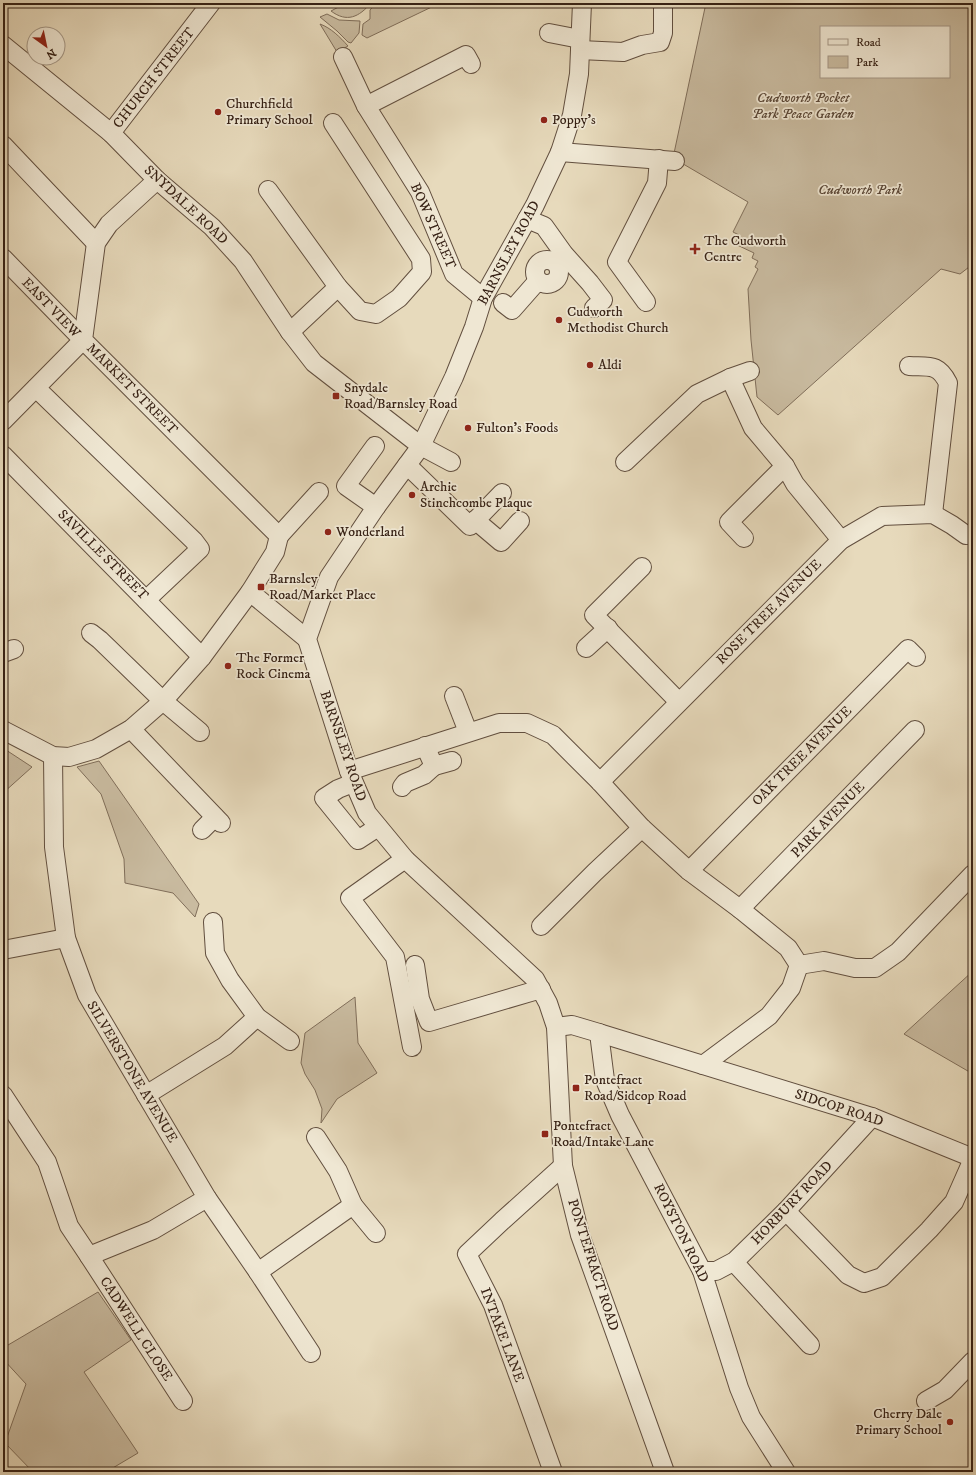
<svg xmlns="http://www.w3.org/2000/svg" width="976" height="1475" viewBox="0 0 976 1475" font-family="'IM FELL DW Pica',serif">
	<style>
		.green { fill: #c9bba0; stroke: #806e5a; fill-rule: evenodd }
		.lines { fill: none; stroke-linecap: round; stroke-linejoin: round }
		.minor-casing { stroke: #624f3f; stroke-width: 20 }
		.minor { stroke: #efe7d3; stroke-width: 18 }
		.poi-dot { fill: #8f2418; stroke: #efe7d3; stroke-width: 1.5 }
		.labels { text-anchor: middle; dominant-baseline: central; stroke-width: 3.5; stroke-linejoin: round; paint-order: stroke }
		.street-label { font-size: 14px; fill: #362115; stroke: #efe7d3 }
		.park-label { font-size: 14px; font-style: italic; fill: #5b4838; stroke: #efe7d3 }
		.poi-label { font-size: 14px; fill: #362115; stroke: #efe7d3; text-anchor: start }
	</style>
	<rect width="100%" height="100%" fill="#e7dabc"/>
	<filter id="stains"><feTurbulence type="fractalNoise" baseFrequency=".005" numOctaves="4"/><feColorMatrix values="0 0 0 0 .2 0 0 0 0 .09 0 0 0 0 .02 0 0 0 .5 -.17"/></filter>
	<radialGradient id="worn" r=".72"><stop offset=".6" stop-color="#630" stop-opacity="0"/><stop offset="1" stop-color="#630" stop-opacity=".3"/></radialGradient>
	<!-- green -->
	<g class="green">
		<path d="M346 3H371C359 17 347 23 331 11Z"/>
		<path d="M376 3H440L367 38 362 35 363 24 370 19V10Z"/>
		<path d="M706 3H973V264L960 274 941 269 778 415 757 397 751 340 748 289 758 269 755 267 758 261 752 258 754 253 735 244 739 235 733 232 748 202 673 158ZM821 27H949V77H821Z"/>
		<path d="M327 14 339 20 360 21 359 33 351 43 348 42 337 31 320 17Z"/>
		<path d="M320 24C331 28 340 37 348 46L337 52Z"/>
		<path d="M3 748 32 767 3 793Z"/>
		<path d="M99 761 199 904 195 917 173 893 125 883 124 859 101 794 77 767Z"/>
		<path d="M973 971V1074L904 1034Z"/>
		<path d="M355 997 358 1043 377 1073 337 1099 321 1123 322 1109 315 1090 305 1074 301 1063 305 1033Z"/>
		<path d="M98 1292 131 1340 84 1372 138 1453 106 1472H33L5 1443 26 1384 3 1359V1348Z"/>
	</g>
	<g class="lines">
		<!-- minor casing -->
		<g class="minor-casing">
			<g id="minor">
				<path d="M582 3 579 74 572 115 560 152 535 205 483 298 474 327 454 377 421 446 376 507 329 577 307 639 349 771 367 813 405 859 535 979 548 1003 556 1027 563 1166 580 1235 665 1472"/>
				<path d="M549 33 580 39"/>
				<path d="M3 45 111 133 157 180 212 227 243 261 290 332 314 363 421 446 451 462"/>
				<path d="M580 50 623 52 642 45 660 42 663 33V3"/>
				<path d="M343 57 366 106 420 192 454 274 483 298"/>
				<path d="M366 106 466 55 471 64"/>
				<path d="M111 133 211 3"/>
				<path d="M3 145 96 243"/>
				<path d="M560 152 675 161"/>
				<path d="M157 180 109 224 96 243 83 340 279 536"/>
				<path d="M268 190 338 287 360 311 376 314 399 298 422 272 421 259 333 123"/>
				<path d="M527 219 544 226 564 254 590 283 603 300 594 308"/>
				<path d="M3 258 83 340 3 421"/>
				<circle cx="547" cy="272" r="12"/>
				<path d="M646 302 617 262 657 183 659 159"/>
				<path d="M503 303 512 310 534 285 540 282"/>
				<path d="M290 332 338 287"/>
				<path d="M909 366C929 367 938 363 948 383L933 514"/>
				<path d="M730 378 753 428 785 466 795 484 841 540"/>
				<path d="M36 388 194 541 200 549 146 600"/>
				<path d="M375 446 346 486 376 507"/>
				<path d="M3 455 202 657"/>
				<path d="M625 462 697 394 730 378 750 371"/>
				<path d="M407 465 470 526 502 493"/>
				<path d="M475 520 501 542 520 521"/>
				<path d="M279 536 319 492"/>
				<path d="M744 538 729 522 785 466"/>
				<path d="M642 567 594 615 679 702"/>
				<path d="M250 592 307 639"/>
				<path d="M91 633 100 640 163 701 200 732"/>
				<path d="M586 648 608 628"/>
				<path d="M3 653 14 649"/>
				<path d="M454 696 468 732"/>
				<path d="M131 729 221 823"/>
				<path d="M3 730 53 756 69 757 96 749 131 729 163 701 202 657 250 592 275 552 279 536"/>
				<path d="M53 756 54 847 66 938 87 995 207 1198 258 1272 311 1353"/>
				<path d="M434 766 452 761"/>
				<path d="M349 771 499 723H527L553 735 600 782 642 828 689 871 740 909 788 948 799 965"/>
				<path d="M600 782 841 540 882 516 933 514 952 525 966 535"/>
				<path d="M353 783 338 789 324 798 358 840 378 827"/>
				<path d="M402 787 405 783 424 775 434 766 425 746"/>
				<path d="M202 830 215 817"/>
				<path d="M405 859 350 898 395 957 412 1047"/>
				<path d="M689 871 908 649 916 657"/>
				<path d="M740 909 915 730"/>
				<path d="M213 922 215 953 230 980 257 1017 290 1041"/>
				<path d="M541 926 595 872 642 828"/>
				<path d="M3 950 66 938"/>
				<path d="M415 965 420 999 429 1022 541 989"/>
				<path d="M799 965 824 961 855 968H875L898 952 973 874"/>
				<path d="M556 1027 572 1025 599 1033 605 1080 620 1115 702 1271 739 1388 751 1417 786 1472"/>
				<path d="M599 1033 872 1117 973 1158"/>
				<path d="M703 1065 769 1016 791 988 799 965"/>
				<path d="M3 1095 47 1162 69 1226 89 1256 153 1230 207 1198"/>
				<path d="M146 1095 225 1046 257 1017"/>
				<path d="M353 1205 376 1233"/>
				<path d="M786 1211 848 1275 864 1283 882 1277 929 1230 954 1202 973 1159"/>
				<path d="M89 1256 183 1401"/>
				<path d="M734 1262 810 1345"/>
				<path d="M702 1271H716L735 1261 786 1211 872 1117"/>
				<path d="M258 1272 353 1205 338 1171 316 1137"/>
				<path d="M926 1401 945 1390 973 1361"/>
				<path d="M553 1472 493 1305 467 1254 502 1221 563 1166"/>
			</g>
		</g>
		<!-- minor -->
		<use href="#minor" class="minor"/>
	</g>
	<!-- markers -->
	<g class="poi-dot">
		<circle cx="218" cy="112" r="4"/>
		<circle cx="544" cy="120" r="4"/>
		<path d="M693 243h4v4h4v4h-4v4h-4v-4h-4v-4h4z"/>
		<circle cx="559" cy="320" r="4"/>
		<circle cx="590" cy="365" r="4"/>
		<rect x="332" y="392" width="8" height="8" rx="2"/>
		<circle cx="468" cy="428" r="4"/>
		<circle cx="412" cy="495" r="4"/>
		<circle cx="328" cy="532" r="4"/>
		<rect x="257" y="583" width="8" height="8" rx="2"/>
		<circle cx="228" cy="666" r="4"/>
		<rect x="572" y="1084" width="8" height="8" rx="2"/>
		<rect x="541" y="1130" width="8" height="8" rx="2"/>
		<circle cx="950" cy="1422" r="4"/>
	</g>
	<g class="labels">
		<!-- street labels -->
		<g class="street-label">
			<text transform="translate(154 78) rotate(-52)">CHURCH STREET</text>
			<text transform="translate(186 205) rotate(43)">SNYDALE ROAD</text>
			<text transform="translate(433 226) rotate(66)">BOW STREET</text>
			<text transform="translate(509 253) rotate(-62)">BARNSLEY ROAD</text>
			<text transform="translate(51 308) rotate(46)">EAST VIEW</text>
			<text transform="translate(132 389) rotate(45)">MARKET STREET</text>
			<text transform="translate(103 555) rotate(45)">SAVILLE STREET</text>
			<text transform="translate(769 612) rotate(-45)">ROSE TREE AVENUE</text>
			<text transform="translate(343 746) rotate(71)">BARNSLEY ROAD</text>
			<text transform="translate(802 756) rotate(-45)">OAK TREE AVENUE</text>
			<text transform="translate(828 820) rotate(-46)">PARK AVENUE</text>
			<text transform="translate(132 1072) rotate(59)">SILVERSTONE AVENUE</text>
			<text transform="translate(839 1108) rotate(18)">SIDCOP ROAD</text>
			<text transform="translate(792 1203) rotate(-46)">HORBURY ROAD</text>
			<text transform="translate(681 1233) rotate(64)">ROYSTON ROAD</text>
			<text transform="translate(593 1265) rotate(72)">PONTEFRACT ROAD</text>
			<text transform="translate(136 1329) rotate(57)">CADWELL CLOSE</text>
			<text transform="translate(502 1335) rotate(69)">INTAKE LANE</text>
		</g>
		<!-- park labels -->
		<g class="park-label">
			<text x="803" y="98">Cudworth Pocket<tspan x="803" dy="16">Park Peace Garden</tspan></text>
			<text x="860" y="190">Cudworth Park</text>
		</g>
		<!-- poi labels -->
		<g class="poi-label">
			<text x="226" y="104">Churchfield<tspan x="226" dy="16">Primary School</tspan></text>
			<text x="552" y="120">Poppy's</text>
			<text x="704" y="241">The Cudworth<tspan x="704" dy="16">Centre</tspan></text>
			<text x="567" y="312">Cudworth<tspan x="567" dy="16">Methodist Church</tspan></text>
			<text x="598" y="365">Aldi</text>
			<text x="344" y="388">Snydale<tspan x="344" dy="16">Road/Barnsley Road</tspan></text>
			<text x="476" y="428">Fulton's Foods</text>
			<text x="420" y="487">Archie<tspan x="420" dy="16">Stinchcombe Plaque</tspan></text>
			<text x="336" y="532">Wonderland</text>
			<text x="269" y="579">Barnsley<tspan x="269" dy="16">Road/Market Place</tspan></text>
			<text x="236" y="658">The Former<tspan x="236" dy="16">Rock Cinema</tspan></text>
			<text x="584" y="1080">Pontefract<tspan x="584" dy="16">Road/Sidcop Road</tspan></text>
			<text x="553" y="1126">Pontefract<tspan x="553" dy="16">Road/Intake Lane</tspan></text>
			<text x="942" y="1414" text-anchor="end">Cherry Dale<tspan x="942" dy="16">Primary School</tspan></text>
		</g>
	</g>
	<!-- margin -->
	<rect width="976" height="1475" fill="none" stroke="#e7dabc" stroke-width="16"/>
	<rect x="4" y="4" width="968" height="1467" fill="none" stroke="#362115" stroke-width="2"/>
	<rect x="8" y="8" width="960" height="1459" fill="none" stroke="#362115"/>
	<!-- legend -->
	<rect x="820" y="26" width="130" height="52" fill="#efe7d3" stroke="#a59887"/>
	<rect x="828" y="39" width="20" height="6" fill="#efe7d3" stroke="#a59887"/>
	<text x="856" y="46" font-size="12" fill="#362115">Road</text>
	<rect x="828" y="56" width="20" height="12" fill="#c9bba0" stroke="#a59887"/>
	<text x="856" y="66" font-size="12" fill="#362115">Park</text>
	<!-- north arrow -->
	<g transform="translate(46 46) rotate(147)"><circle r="19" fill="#efe7d3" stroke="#a59887"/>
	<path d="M0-3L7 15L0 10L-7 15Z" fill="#8f2418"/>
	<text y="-6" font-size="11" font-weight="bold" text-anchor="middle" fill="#362115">N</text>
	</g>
	<rect width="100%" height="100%" filter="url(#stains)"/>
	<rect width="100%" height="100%" fill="url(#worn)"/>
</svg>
